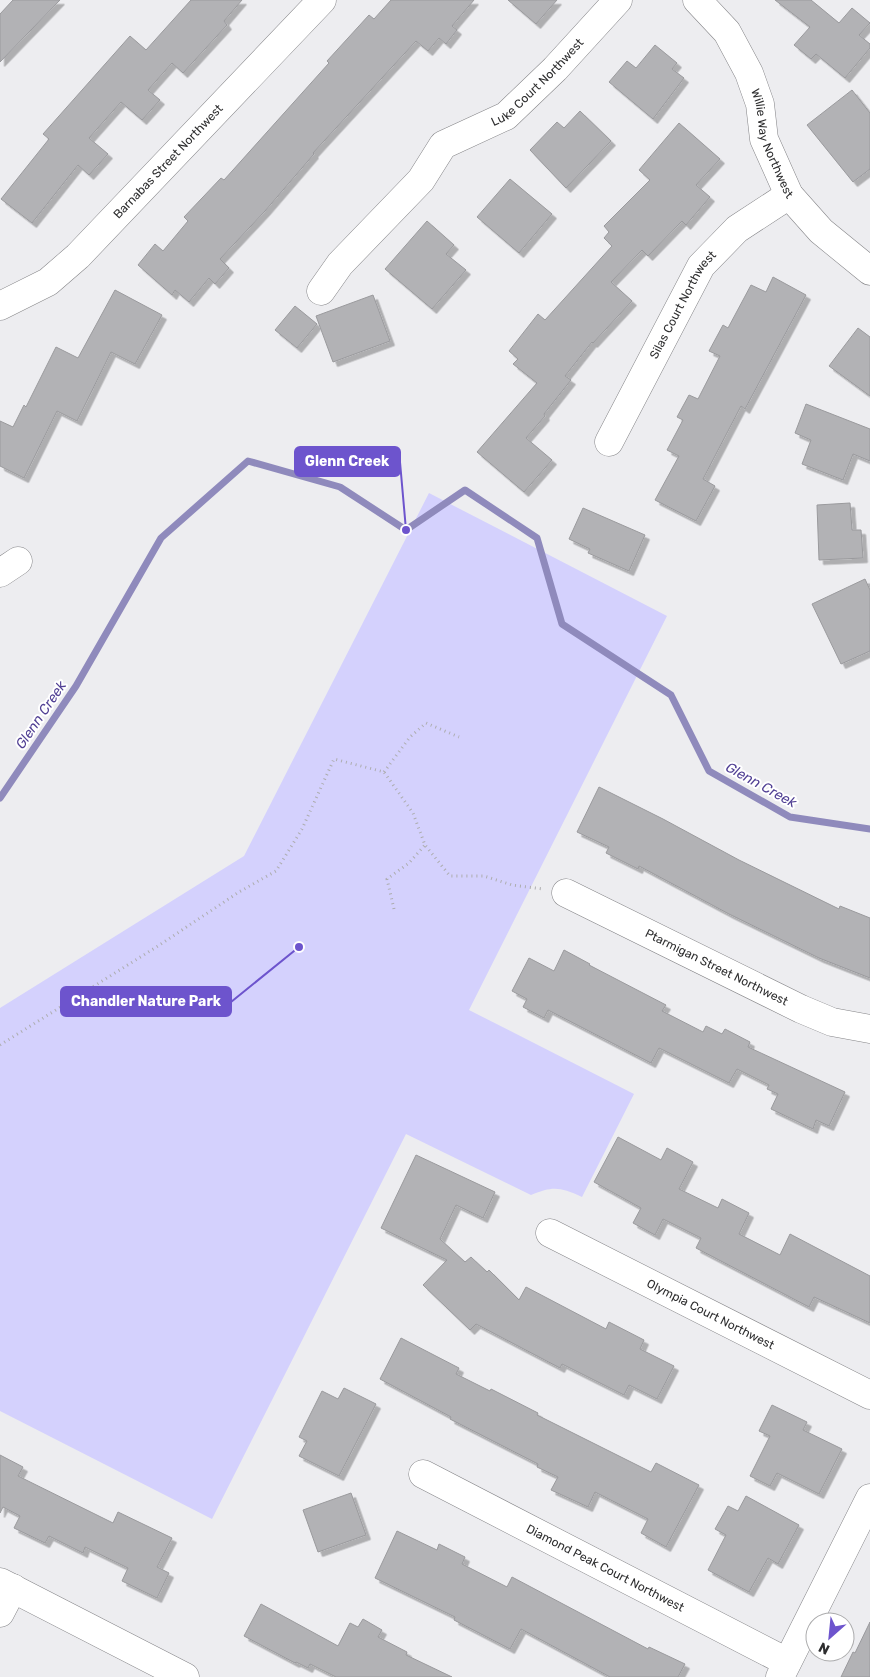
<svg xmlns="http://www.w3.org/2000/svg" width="870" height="1677" viewBox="0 0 870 1677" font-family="Rubik,sans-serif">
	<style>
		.green { fill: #d4d1fd }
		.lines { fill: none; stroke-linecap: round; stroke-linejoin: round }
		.stream { stroke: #8f8abc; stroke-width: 7 }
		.building { fill: #b2b2b5; stroke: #9a9a9d; filter: url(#shadow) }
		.minor-casing { stroke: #858588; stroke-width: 29 }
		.path { stroke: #adadaf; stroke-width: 3; stroke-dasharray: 1 4; stroke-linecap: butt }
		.minor { stroke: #fff; stroke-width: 28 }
		.labels { text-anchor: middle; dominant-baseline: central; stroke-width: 4; stroke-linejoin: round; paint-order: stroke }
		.street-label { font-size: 12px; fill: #2e2e2f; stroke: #fff }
		.water-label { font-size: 14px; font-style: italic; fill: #514094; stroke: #fff }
		.leader { fill: none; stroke: #6d54cd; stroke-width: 2 }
		.callout-dot { fill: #6d54cd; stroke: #fff; stroke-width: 2 }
		.callout { fill: #6d54cd; stroke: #6d54cd; stroke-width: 2 }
		.callout-label { font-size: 14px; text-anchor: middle; font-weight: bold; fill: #fff }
	</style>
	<defs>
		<filter id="shadow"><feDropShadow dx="4.5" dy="4.5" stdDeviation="0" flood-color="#0004"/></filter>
	</defs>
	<rect width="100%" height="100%" fill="#ededf0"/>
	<!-- green -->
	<path class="green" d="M429 493 667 616 469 1010 634 1094 582 1197C560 1187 553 1186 531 1195L406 1134 212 1519 0 1411V1008L244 856Z"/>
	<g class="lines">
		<!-- stream -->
		<path class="stream" d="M0 798 76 686 161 538 248 461 340 487 406 530 465 490 537 538 562 624 671 695 709 771 790 817 870 829"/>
	</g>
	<!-- building -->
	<g class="building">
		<path d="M13 0H60L0 62V14Z"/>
		<path d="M191 0H242L224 21 227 25 183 73 172 63 148 90 160 100 142 120 121 102 89 138 108 154 89 175 78 165 32 223 1 199 49 139 43 134 130 36 146 50Z"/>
		<path d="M391 0H474L452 26 457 30 446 44 439 38 428 51 416 41 313 153 314 154 265 211 220 259 229 268 215 284 209 278 189 302 175 290 172 295 138 265 155 244 163 251 188 221 184 217 221 178 224 180 329 63 327 61 369 15 374 19Z"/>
		<path d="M508 0H557L536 24Z"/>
		<path d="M775 0H811L839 23 852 8 870 23 859 35 870 44V48L845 78 816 54 811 59 794 45 810 27Z"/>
		<path d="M655 45 677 63 672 69 684 78 653 119 609 82 627 61 636 68Z"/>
		<path d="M852 90 870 113V169L853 182 807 125Z"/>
		<path d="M580 111 611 141 566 188 530 150 557 122 564 128Z"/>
		<path d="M679 123 720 159 696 185 710 197 686 225 682 221 648 256 642 250 611 282 632 301 593 343 592 342 565 376 571 380 544 414 545 416 526 438 552 460 524 492 477 452 537 383 513 364 518 359 509 351 538 314 545 320 612 246 604 238 609 232 604 226 650 180 639 170Z"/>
		<path d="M510 179 552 214 519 253 477 217Z"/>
		<path d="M427 221 454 245 446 254 466 270 432 309 385 269Z"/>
		<path d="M773 277 806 295 745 409 741 406 703 479 715 486 696 521 655 500 679 456 667 450 683 420 677 417 689 395 698 399 720 356 709 351 723 325 728 328 751 285 766 292Z"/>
		<path d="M115 290 162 315 135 364 111 352 77 421 57 411 24 478 0 466V421L13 427 24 405 26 407 56 347 78 358Z"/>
		<path d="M373 295 390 341 333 362 316 316Z"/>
		<path d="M295 306 317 324 297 348 275 330Z"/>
		<path d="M858 328 870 337V396L829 366Z"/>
		<path d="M806 404 870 429V461L853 454 843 480 802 464 811 440 795 433Z"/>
		<path d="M850 503 852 530H861L863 558 819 560 817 505Z"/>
		<path d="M583 508 645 535 629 571 588 553 590 549 569 539Z"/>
		<path d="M865 579 870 590V651L841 664 812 604Z"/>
		<path d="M599 787 663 819 739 860 839 909 840 906 870 918V978L819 958 729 914 639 866 638 869 606 853 609 847 577 832Z"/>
		<path d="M564 950 590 964 589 965 666 1005 662 1011 703 1032 706 1026 722 1034 725 1029 750 1042 748 1047 845 1092 829 1126 816 1120 813 1129 771 1109 778 1094 767 1089 769 1085 737 1069 729 1083 659 1048 651 1063 548 1010 544 1018 523 1007 527 999 512 991 529 958 554 971Z"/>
		<path d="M618 1137 661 1160 667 1148 693 1162 679 1189 718 1208 722 1199 749 1213 739 1234 780 1255 790 1234 870 1276V1323L814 1297 809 1307 696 1248 701 1238 663 1219 655 1235 633 1223 641 1208 594 1182Z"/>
		<path d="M416 1155 495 1192 483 1218 456 1205 440 1239 465 1262 471 1257 487 1272 489 1270 519 1300 526 1287 606 1329 609 1322 644 1340 640 1349 674 1366 657 1399 629 1385 624 1395 562 1364 560 1368 476 1324 470 1330 423 1285 447 1260 381 1228Z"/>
		<path d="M401 1338 459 1368 456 1374 490 1391 491 1389 538 1413 537 1415 651 1472 656 1463 699 1485 666 1547 641 1533 648 1519 595 1492 588 1507 551 1490 558 1477 537 1467 538 1464 450 1419 451 1417 380 1379Z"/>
		<path d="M344 1388 376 1404 339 1476 299 1456 307 1441 299 1437 322 1391 338 1399Z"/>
		<path d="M772 1405 807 1422 803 1430 842 1449 819 1494 777 1473 770 1486 750 1476 770 1436 759 1431Z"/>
		<path d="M0 1455 23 1467 18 1476 113 1523 118 1512 172 1538 157 1567 169 1573 157 1598 122 1581 128 1568 85 1547 83 1553 49 1536 45 1543 14 1528 20 1516 3 1507 0 1513Z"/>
		<path d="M351 1493 366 1535 318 1552 303 1510Z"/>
		<path d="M746 1496 799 1525 778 1564 768 1558 749 1592 708 1570 726 1535 715 1529 728 1506 738 1511Z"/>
		<path d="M397 1531 437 1550 439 1544 465 1557 462 1564 507 1587 512 1577 648 1649 649 1647 685 1664 678 1677H610L521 1629 510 1649 454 1620 455 1617 375 1578Z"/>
		<path d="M261 1604 338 1646 350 1623 358 1627 363 1619 382 1630 378 1637 407 1652 406 1655 452 1677H336L310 1664 308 1668 296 1662 295 1663 244 1636Z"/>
		<path d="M870 1622V1677H841L853 1652 855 1653Z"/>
	</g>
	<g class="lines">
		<!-- minor casing -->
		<g class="minor-casing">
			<g id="minor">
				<path id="s1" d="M697 0 727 32 749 73 760 104 764 139 789 195 821 231 870 271"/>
				<path id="s2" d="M321 291 340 264 421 180 443 145 506 116 555 69 618 0"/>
				<path id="s3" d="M0 306 48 282 78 256 322 0"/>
				<path id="s4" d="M609 442 701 266 737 229 789 195"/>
				<path d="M0 573 18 561"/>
				<path id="s5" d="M566 893 801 1009 832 1022 870 1029"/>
				<path id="s6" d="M550 1233 870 1395"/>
				<path id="s7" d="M423 1474 787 1662"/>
				<path d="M0 1582 185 1677"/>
				<path d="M0 1613 13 1588"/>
				<path d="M780 1677 870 1498"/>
			</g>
		</g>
		<!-- path -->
		<g class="path">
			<path d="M384 772 410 737 426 723 459 737"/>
			<path d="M394 909 387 879 409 863 425 845"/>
			<path d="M0 1045 158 946 239 892 276 871 302 829 334 759 384 772 413 813 425 845 450 876H484L512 885 543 889"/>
		</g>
		<!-- minor -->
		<use href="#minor" class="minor"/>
	</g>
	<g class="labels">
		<!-- street labels -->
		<g class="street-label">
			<text stroke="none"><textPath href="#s2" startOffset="306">Luke Court Northwest</textPath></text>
			<text stroke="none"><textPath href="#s1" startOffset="165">Willie Way Northwest</textPath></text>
			<text stroke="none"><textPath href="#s3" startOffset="224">Barnabas Street Northwest</textPath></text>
			<text stroke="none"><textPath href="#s4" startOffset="156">Silas Court Northwest</textPath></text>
			<text stroke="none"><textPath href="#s5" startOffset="168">Ptarmigan Street Northwest</textPath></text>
			<text stroke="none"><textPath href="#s6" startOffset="180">Olympia Court Northwest</textPath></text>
			<text stroke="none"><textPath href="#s7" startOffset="205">Diamond Peak Court Northwest</textPath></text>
		</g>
		<!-- water labels -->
		<g class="water-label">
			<text transform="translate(41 715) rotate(-56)">Glenn Creek</text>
			<text transform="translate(761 785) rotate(29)">Glenn Creek</text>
		</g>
	</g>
	<!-- callouts -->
	<path class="leader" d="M406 530L400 462M299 947L231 1002"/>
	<g class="callout-dot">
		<circle cx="406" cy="530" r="5"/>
		<circle cx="299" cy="947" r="5"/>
	</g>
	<g class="callout">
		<rect x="295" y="447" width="105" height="29" rx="5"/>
		<rect x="61" y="987" width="170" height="29" rx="5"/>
	</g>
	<g class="callout-label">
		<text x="347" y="466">Glenn Creek</text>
		<text x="146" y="1006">Chandler Nature Park</text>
	</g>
	<!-- north arrow -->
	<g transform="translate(830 1637) rotate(207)"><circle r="24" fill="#ffffff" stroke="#ababac"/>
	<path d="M0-4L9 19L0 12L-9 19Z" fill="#6d54cd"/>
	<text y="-8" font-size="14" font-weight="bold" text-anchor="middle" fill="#2e2e2f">N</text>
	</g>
</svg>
